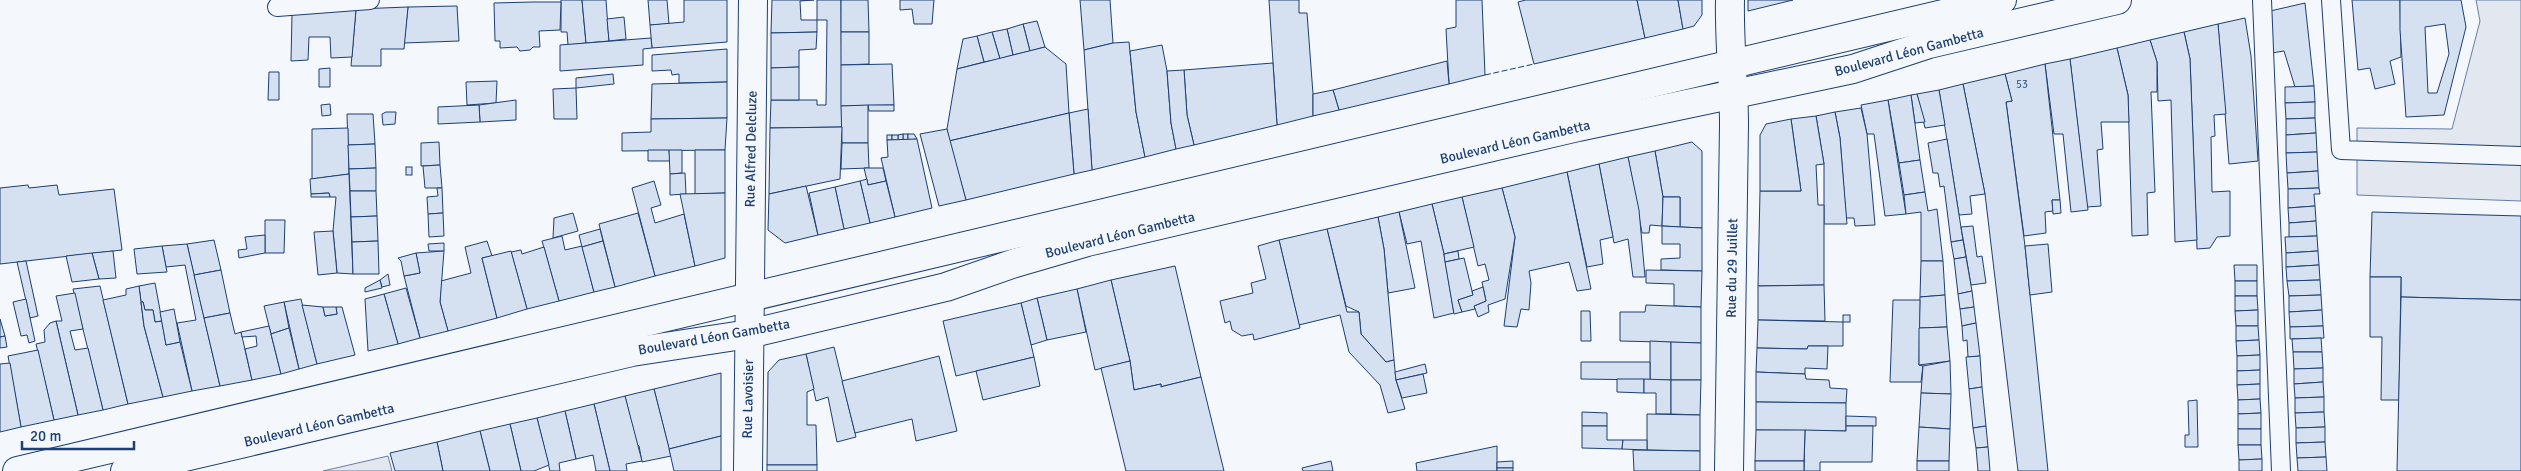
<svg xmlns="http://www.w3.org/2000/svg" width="2521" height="471" viewBox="0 0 2521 471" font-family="Signika,sans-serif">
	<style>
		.parking { fill: #e3e8f0; stroke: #687fa3 }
		.building { fill: #d5e0f0; stroke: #1d3f73; fill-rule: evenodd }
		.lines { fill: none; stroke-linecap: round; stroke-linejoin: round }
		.lane-casing { stroke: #1d3f73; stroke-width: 20 }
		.street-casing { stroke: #1d3f73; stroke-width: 30 }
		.primary-casing { stroke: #1d3f73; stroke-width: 30 }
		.lane { stroke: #f4f7fb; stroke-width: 18 }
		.street { stroke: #f4f7fb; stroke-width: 28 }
		.primary { stroke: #f4f7fb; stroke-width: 28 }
		.fence { stroke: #1d3f73; stroke-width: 1; stroke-dasharray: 6 2.5; stroke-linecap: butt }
		.labels { text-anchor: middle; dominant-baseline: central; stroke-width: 4; stroke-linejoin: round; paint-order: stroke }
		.number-label { font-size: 11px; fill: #4b6792 }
		.street-label { font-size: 14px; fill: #1d3f73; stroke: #f4f7fb }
	</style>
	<rect width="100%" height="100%" fill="#f4f7fb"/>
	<!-- parking -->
	<g class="parking">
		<path d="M2476 0H2521V201L2357 195V128L2452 129 2480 21Z"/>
		<path d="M388 456 392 471H323Z"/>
	</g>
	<!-- building -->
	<g class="building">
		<path d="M561 0H582L586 43 568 45 567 32H561Z"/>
		<path d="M582 0H606L609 41 586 43Z"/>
		<path d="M648 0H667L669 24 650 25Z"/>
		<path d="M684 0H727V42L652 48 650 25 684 22Z"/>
		<path d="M772 0H814L800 1 801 20H817V32L771 33Z"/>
		<path d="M817 0H841L842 127 770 128 771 100H817V105H826L827 20H817Z"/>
		<path d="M841 0H868L869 32H841Z"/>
		<path d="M900 0H934L932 24H914L912 9 900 10Z"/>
		<path d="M1080 0H1110L1113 43 1084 50Z"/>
		<path d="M1269 0H1299V13H1307L1313 94V116L1277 125Z"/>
		<path d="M1456 0H1482L1485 75 1449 84 1446 29 1456 27Z"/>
		<path d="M1526 0H1637L1645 38 1534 64 1518 2Z"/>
		<path d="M1637 0H1678L1683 29 1645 38Z"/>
		<path d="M1678 0H1702V15L1694 26 1683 29Z"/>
		<path d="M1748 0H1793L1748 11Z"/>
		<path d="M2352 0H2400L2401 57 2390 61 2395 84 2375 89 2370 68 2358 70Z"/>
		<path d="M2400 0H2461L2466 27 2444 115 2406 117 2400 30ZM2445 24 2449 54 2437 93H2428L2425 27Z"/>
		<path d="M533 2H561L560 30 539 31 540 47H533L530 50 520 51 517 47 500 48V41H495L494 3Z"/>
		<path d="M2305 3 2314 86 2295 87 2284 51 2272 53 2266 12Z"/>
		<path d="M457 6 459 41 404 43 408 7Z"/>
		<path d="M408 7 404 49H381V66H351L356 9Z"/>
		<path d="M356 9 352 57 331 58 330 37H309L308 60 291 61 292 14Z"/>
		<path d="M624 17 626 39 609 41 607 19Z"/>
		<path d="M2245 18 2251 56 2258 161 2229 164 2218 24Z"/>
		<path d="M1037 21 1045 47 1030 51 1023 24Z"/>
		<path d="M1023 24 1030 51 1013 55 1007 29Z"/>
		<path d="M2218 24 2226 114 2214 115 2215 136 2211 137 2212 192 2230 191V236L2217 237 2210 248 2197 249 2190 59 2184 32Z"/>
		<path d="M1007 29 1013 55 1000 59 992 32Z"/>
		<path d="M817 32 816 49 799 50V67L771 68V33Z"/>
		<path d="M841 32H869V64L841 65Z"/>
		<path d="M992 32 1000 59 984 62 977 36Z"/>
		<path d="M2184 32 2190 59 2197 240 2175 242 2171 100 2158 101 2157 62 2150 40Z"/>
		<path d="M977 36 984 62 957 69 963 39Z"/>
		<path d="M651 38 652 48 643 49V65L560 71V45Z"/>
		<path d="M2150 40 2157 62V92H2151L2155 192 2147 193 2148 235 2132 236 2128 95 2117 48Z"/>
		<path d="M1129 42 1136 112 1145 157 1092 170 1084 50 1113 43Z"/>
		<path d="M1162 45 1167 71 1171 123 1176 149 1145 157 1136 112 1130 51Z"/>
		<path d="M1045 47 1066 64 1069 113 949 141 947 129 957 69Z"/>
		<path d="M2117 48 2128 95 2129 122H2101L2103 149 2097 150 2101 206 2087 207 2070 59Z"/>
		<path d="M727 49V82L679 83V74L672 75 671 70 652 71V55Z"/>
		<path d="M2070 59 2088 210 2071 212 2063 134H2054L2045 64Z"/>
		<path d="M1447 61 1449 84 1339 110 1333 90Z"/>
		<path d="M1273 63 1277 125 1194 145 1187 115 1184 70Z"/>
		<path d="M892 64 894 105 841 106V65Z"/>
		<path d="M2045 64 2060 200H2052L2053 211 2045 212 2046 233 2024 236 2006 102 2012 101 2005 74Z"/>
		<path d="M799 67V100H771V68Z"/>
		<path d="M330 68V87H319V69Z"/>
		<path d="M1184 70 1187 115 1194 145 1176 149 1171 123 1167 71Z"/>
		<path d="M269 72H279V100H268Z"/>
		<path d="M613 74 614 84 576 88V78Z"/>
		<path d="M2005 74 2012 101 2006 102 2025 246 2048 471H2018L1985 194 1963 84Z"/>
		<path d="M497 81 496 103 467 105 466 82Z"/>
		<path d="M727 82V118L651 119 652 84Z"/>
		<path d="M1963 84 1985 194 1970 196 1972 214 1959 215 1939 90Z"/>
		<path d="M2314 86 2315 102 2285 103V87Z"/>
		<path d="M576 88 577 119H554L553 89Z"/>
		<path d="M1333 90 1339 110 1313 116V94Z"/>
		<path d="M1939 90 1945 125 1925 128 1917 94Z"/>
		<path d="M1917 94 1925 122 1915 123 1911 95Z"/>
		<path d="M1911 95 1920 160 1899 163 1888 100Z"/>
		<path d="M516 100V120L480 122 479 105Z"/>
		<path d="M1888 100 1906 214 1885 216 1874 134H1867L1861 105Z"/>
		<path d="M2315 102V118L2286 119 2285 103Z"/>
		<path d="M330 104 331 115 322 116 321 105Z"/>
		<path d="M479 105 480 122 438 124V107Z"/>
		<path d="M868 105H894V111H869Z"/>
		<path d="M868 105V143H842L841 106Z"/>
		<path d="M1861 108 1867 134 1875 225 1855 226 1854 218H1846L1840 138 1835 112Z"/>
		<path d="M1088 109 1092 170 1074 174 1069 113Z"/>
		<path d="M386 112H396L395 124 383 125 382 114Z"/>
		<path d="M1835 112 1840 138 1847 224H1824V164L1816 116Z"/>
		<path d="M1069 113 1074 174 966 200 949 141Z"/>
		<path d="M347 114H373L375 144 348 145Z"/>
		<path d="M1816 116 1824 164 1816 165 1818 205H1824V285L1758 286 1760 191H1801L1791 119Z"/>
		<path d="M727 118 725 150 622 151V133L651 132V119Z"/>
		<path d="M2315 118 2316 133 2286 135V119Z"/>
		<path d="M1791 119 1801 191H1760V135L1766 124Z"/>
		<path d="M842 127 840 179 769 194 770 128Z"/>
		<path d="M348 128 349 174 312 179V129Z"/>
		<path d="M947 129 966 200 939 206 920 134Z"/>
		<path d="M2316 133 2317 152 2286 153V135Z"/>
		<rect x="903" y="134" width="5" height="6"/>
		<path d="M903 134V140H898V135Z"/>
		<path d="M908 134H914L917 139 908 140Z"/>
		<rect x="887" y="135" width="5" height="5"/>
		<rect x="892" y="135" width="6" height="5"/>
		<path d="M917 139 932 208 895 217 881 158 888 157 887 140Z"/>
		<path d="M1947 139 1963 240 1951 242 1944 186 1940 187 1938 173H1933L1928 143Z"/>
		<path d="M439 142 440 165 421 166V143Z"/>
		<path d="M1692 142 1702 151V228L1680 227V197H1663L1655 151Z"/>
		<path d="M842 143H868L869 168 841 169Z"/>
		<path d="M375 144 376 168 349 169 348 145Z"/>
		<path d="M648 150H669L670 161H648Z"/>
		<path d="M669 150H682V173L670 174Z"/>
		<path d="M695 150H725V193L695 194Z"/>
		<path d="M1655 151 1663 197 1662 226 1650 225 1649 233H1642L1628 157Z"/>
		<path d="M2317 152 2318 171 2287 173 2286 153Z"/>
		<path d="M1628 157 1639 210 1645 277H1633L1628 239 1614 243 1599 164Z"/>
		<path d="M1920 160 1925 192 1904 195 1899 163Z"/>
		<path d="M1599 164 1613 237 1600 240 1603 264 1587 267 1567 172Z"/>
		<path d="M440 165 442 188H425L423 166Z"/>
		<rect x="406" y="167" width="6" height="8"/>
		<path d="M376 168V191H350L349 169Z"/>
		<path d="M864 168H883L886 181 868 185Z"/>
		<path d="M2318 171 2319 188 2288 189 2287 173Z"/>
		<path d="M1567 172 1591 289 1577 291 1569 262 1529 271 1531 283 1529 310 1521 309 1517 327 1504 326 1515 237 1502 188Z"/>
		<path d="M685 173 686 194 670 195V174Z"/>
		<path d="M349 174 353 274 337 273 333 231 336 197H330L329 193 311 194 310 179Z"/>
		<path d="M867 179 868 185 886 181 895 217 870 223 860 181Z"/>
		<path d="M654 181 661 205 651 208 655 223 684 214 695 266 655 276 632 188Z"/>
		<path d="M860 181 870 223 844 229 835 187Z"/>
		<path d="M28 185 29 188 57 185 59 195 114 189 122 250 0 264V188Z"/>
		<path d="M806 186 818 235 785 243 768 230 769 194Z"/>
		<path d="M835 187 844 229 818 235 809 193Z"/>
		<path d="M437 188H442L443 213 428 214 427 197 438 196Z"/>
		<path d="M1502 188 1515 237 1505 299 1488 305 1489 312 1478 317 1474 306 1486 301 1482 282 1489 280 1485 264 1478 266 1462 197Z"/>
		<path d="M2319 188 2320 194H2314L2315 206 2288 208V189Z"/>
		<path d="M350 191H376L377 216 351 217Z"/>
		<path d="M1925 192 1928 211 1937 209 1943 261H1921V212L1906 214 1904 195Z"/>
		<path d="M329 193 330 197H311V194Z"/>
		<path d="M725 193V258L695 266 680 194Z"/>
		<path d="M1462 197 1474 247 1444 254 1432 204Z"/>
		<path d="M1663 197H1680V227L1662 226Z"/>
		<path d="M2052 200H2060L2061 213 2053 214Z"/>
		<path d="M1432 204 1444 254 1454 313 1434 318 1421 241 1407 244 1399 212Z"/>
		<path d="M2315 206 2316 221 2289 223 2288 208Z"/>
		<path d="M1399 212 1415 288 1388 293 1384 249 1378 217Z"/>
		<path d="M2372 212 2521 216V300L2401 297V277H2370Z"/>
		<path d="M443 213 444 236 429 237 428 214Z"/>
		<path d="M573 213 578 231 553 238 554 218Z"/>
		<path d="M638 213 655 276 615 287 599 224Z"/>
		<path d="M377 216 378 241 352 242 351 217Z"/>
		<path d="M1378 217 1384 249 1394 360 1386 362 1361 334 1359 312 1346 306 1327 229Z"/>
		<path d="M265 220H285L284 253H265Z"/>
		<path d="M2316 221 2317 236 2289 237V223Z"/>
		<path d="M1662 226 1702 228V271L1661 270V259L1680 258V244H1662Z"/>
		<path d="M1973 226 1977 257 1982 256 1986 283 1971 285 1961 227Z"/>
		<path d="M600 229 603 241 582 247 579 235Z"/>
		<path d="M1327 229 1347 312H1359L1361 334 1386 362 1394 360 1396 380 1405 409 1388 413 1380 385 1349 352 1340 315 1299 325 1279 240Z"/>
		<path d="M333 231 337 273 318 275 314 232Z"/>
		<path d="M265 235V253L239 258 238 250 247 249 245 237Z"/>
		<path d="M562 236 565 250 582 246 594 292 559 301 542 241Z"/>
		<path d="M2317 236 2318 251 2286 253 2285 237Z"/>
		<path d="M214 240 221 270 194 275 187 244Z"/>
		<path d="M1279 240 1300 328 1254 340 1253 334 1242 336 1232 330 1230 321 1225 323 1220 301 1253 293 1251 283 1266 279 1258 246Z"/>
		<path d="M1963 240 1966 257 1954 259 1951 242Z"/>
		<path d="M378 241 379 274H353L352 242Z"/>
		<path d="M487 241 492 256 482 258 497 318 448 331 440 302 441 281 471 273 465 247Z"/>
		<path d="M603 241 615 287 594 292 582 247Z"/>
		<path d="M444 243V251H429L428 244Z"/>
		<path d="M187 244 220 386 192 391 177 323 196 320 185 265 166 267 162 246Z"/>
		<path d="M2048 244 2052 292 2030 295 2025 246Z"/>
		<path d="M162 246 167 272 137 274 134 249Z"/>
		<path d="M544 247 559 301 527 309 511 252 521 250 522 254Z"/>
		<path d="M113 251 116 278 99 279 92 253Z"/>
		<path d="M444 251 440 302 448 331 420 338 404 276 420 273 416 253Z"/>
		<path d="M511 251 527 309 497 318 482 258Z"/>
		<path d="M1458 251 1459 259 1445 262 1444 254Z"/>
		<path d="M2318 251 2319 265 2286 267V253Z"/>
		<path d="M92 253 99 279 72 282 66 256Z"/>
		<path d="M416 253 420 273 404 276 401 261 398 258Z"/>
		<path d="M1966 257 1972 291 1958 294 1954 259Z"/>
		<path d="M1464 258 1473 295 1458 300 1462 312 1454 314 1445 262Z"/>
		<path d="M26 261 38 316 30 318 17 262Z"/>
		<path d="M1921 261H1943L1945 295 1920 297Z"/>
		<path d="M2234 265H2257V281H2235Z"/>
		<path d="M2319 265 2320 280 2287 281 2286 267Z"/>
		<path d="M1175 266 1201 377 1164 386 1161 387V384L1134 390 1130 361 1111 280Z"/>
		<path d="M221 270 230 313 204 318 194 275Z"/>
		<path d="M1646 270 1702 271 1701 307 1674 306V284L1646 283Z"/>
		<path d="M388 274 390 285 382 287 380 280Z"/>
		<path d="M2370 277H2401L2399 400H2381L2382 337H2370Z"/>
		<path d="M380 280 382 288 365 292V288Z"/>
		<path d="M1111 280 1130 361 1095 370 1077 289Z"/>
		<path d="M2320 280 2321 295 2289 296 2287 281Z"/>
		<rect x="2235" y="281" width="22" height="15"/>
		<path d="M155 283 162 321 155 322 153 310H145L143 302H141L139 286Z"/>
		<path d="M1824 285 1825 321 1758 320V286Z"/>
		<path d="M100 286 128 404 103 410 73 289Z"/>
		<path d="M139 286 144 326 163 397 128 404 103 300 126 295V289Z"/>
		<path d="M1483 287 1486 301 1474 306 1475 309 1462 312 1458 300 1473 295 1472 291Z"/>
		<path d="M406 288 420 338 398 344 384 294Z"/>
		<path d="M1077 289 1086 332 1047 340 1037 298Z"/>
		<path d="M1972 291 1974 307 1960 309 1958 294Z"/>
		<path d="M75 293 83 329 70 331 75 350 88 348 103 410 78 415 56 321H62L56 296Z"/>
		<path d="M384 294 398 344 368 351 365 299Z"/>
		<path d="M1945 295 1947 327 1919 328 1920 297Z"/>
		<path d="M2321 295 2322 310 2289 312V296Z"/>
		<path d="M2235 296H2257L2258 310 2235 311Z"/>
		<path d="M2401 297 2521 300V471H2397Z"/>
		<path d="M1037 298 1047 340 1031 345 1021 303Z"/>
		<path d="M26 299 35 341 29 343 27 335 21 336 13 302Z"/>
		<path d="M301 299 317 364 299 369 284 302Z"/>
		<path d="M1893 300H1920L1919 365 1923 366 1921 382H1890Z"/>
		<path d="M141 302H143L145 310H153L155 322 162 321 166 345 180 342 192 391 163 397 144 326Z"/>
		<path d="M284 302 289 328 271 334 264 306Z"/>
		<path d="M1021 303 1034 357 956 376 943 321Z"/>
		<path d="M302 305 323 307 325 316 337 314 336 307H342L355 355 317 364Z"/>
		<path d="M1646 305 1701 307V343L1620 341V312H1645Z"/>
		<path d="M323 307H336L337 314 325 316Z"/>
		<path d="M1974 307 1976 323 1962 326 1960 309Z"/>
		<path d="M174 309 180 342 166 345 160 312Z"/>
		<path d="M2258 310V326H2236L2235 311Z"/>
		<path d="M2322 310 2323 326 2290 327 2289 312Z"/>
		<path d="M1581 311H1590L1591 341H1581Z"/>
		<path d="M230 313 235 334 241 332 252 380 220 386 204 318Z"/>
		<rect x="1843" y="315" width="7" height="7"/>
		<path d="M0 319 5 336 0 337Z"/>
		<path d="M1758 320 1843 322V346H1808L1807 349 1757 348Z"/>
		<path d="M56 321 78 415 54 420 36 344 45 342 44 330 50 323Z"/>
		<path d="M1976 323 1980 356 1968 357 1967 340 1963 341 1962 326Z"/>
		<path d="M269 326 281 374 252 380 245 349 257 346 256 336 242 337 241 332Z"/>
		<path d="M2236 326H2258L2259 340 2236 341Z"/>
		<path d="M2323 326 2324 338 2290 339V327Z"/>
		<path d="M1947 327 1950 361 1919 365V328Z"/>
		<path d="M289 328 299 369 281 374 271 334Z"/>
		<path d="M5 336 7 347 0 348V337Z"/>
		<path d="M2321 338 2322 352H2293L2292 339Z"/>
		<path d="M2259 340 2260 355 2237 356 2236 341Z"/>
		<path d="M1650 341 1671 342V380H1650Z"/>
		<path d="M1671 342 1701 343V380H1671Z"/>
		<path d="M1808 346H1828L1827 369 1805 368V374L1756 372 1757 348 1807 349Z"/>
		<path d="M834 347 856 437 837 442 828 397 816 401 806 354Z"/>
		<path d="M38 350 54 420 21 427 8 356Z"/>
		<path d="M2293 352H2322L2323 368 2294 369Z"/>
		<path d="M806 354 814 389 807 392V425H816L817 465H767L768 372 779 360Z"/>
		<path d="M2260 355V370L2237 371V356Z"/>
		<path d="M939 356 957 431 916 441 912 419 855 433 842 381Z"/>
		<path d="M1980 356 1982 387 1969 389 1966 357Z"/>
		<path d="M1034 357 1040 386 983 400 976 371Z"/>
		<path d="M1130 361 1134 390 1161 384V387L1164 386 1201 377 1224 471H1126L1101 368Z"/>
		<path d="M1950 361 1951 394 1921 393 1923 366Z"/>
		<path d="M1581 362H1650V380L1581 379Z"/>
		<path d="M10 363 21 427 0 432V364Z"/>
		<path d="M1425 364 1427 373 1396 380 1395 372Z"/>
		<path d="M2323 368V382L2294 384V369Z"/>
		<path d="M2260 370V384L2237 385V371Z"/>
		<path d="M1756 372 1805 374 1806 379 1829 380 1830 388 1847 389 1846 403 1756 402Z"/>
		<path d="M721 373V436L669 449 654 389Z"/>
		<path d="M1423 374 1427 393 1402 398 1396 380Z"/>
		<path d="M1617 379H1644V393L1617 392Z"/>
		<path d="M1644 379 1671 380V414H1656V393H1644Z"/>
		<path d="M1671 380H1701L1700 415 1671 414Z"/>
		<path d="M2323 382 2324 397 2295 398 2294 384Z"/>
		<path d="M2260 384V399L2238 400 2237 385Z"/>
		<path d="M1982 387 1986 426 1973 428 1969 389Z"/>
		<path d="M654 389 671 456 642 462 639 446 636 443 625 396Z"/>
		<path d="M1921 393 1951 394 1950 429 1919 427Z"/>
		<path d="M625 396 642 461 626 464 627 471H610L594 404Z"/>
		<path d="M2324 397V412L2295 413V398Z"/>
		<path d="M2260 399 2261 413 2238 414V400Z"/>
		<path d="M2197 400 2198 447H2185V435H2189L2188 401Z"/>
		<path d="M1756 402 1846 403V431L1756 430Z"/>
		<path d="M594 404 610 471H596L593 455 576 459 565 411Z"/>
		<path d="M565 411 576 459 559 463 560 471H550L537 418Z"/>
		<path d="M1582 412 1607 413V426H1582Z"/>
		<path d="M2324 412 2325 427 2296 428 2295 413Z"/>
		<path d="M2261 413V429H2238V414Z"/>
		<path d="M1647 414 1700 415V451L1647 450Z"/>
		<path d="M1846 416 1876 417V426H1846Z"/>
		<path d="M537 418 549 465 534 471H521L510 424Z"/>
		<path d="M510 424 521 471H490L480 431Z"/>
		<path d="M1582 426H1607V440H1623L1622 449 1582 448Z"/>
		<path d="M1846 426H1873L1872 462H1820V471H1804L1805 430 1846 431Z"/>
		<path d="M1986 426 1988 447 1976 448 1973 428Z"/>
		<path d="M1919 427 1950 429 1949 461H1917Z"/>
		<path d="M2325 427V442L2296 443V428Z"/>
		<rect x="2238" y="429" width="23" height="16"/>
		<path d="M1756 430H1805L1804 461H1755Z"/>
		<path d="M480 431 490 471H443L437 442Z"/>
		<path d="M721 436V471H674L669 449Z"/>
		<path d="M1623 440H1647V450L1622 449Z"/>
		<path d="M437 442 443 471H395L390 453Z"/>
		<path d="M2325 442 2326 457 2297 458 2296 443Z"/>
		<path d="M2238 445H2261L2262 459 2239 460Z"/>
		<path d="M1497 446V471H1417L1416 463Z"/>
		<path d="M1988 447 1990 471H1978L1976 448Z"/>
		<path d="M1633 450 1700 451V471H1634Z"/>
		<path d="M2326 457 2327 471H2298L2297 458Z"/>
		<path d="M2262 459V471H2239V460Z"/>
		<path d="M1331 461 1333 471H1303L1302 468Z"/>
		<path d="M1513 461V468H1497V462Z"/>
		<rect x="1755" y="461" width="49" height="10"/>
		<rect x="1917" y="461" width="32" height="10"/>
		<rect x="767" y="465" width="50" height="6"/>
		<rect x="1497" y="468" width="16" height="3"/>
	</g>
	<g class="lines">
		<!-- lane casing -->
		<g class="lane-casing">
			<g id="lane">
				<path d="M2262 0 2281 471"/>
				<path d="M2331 0 2341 150 2521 156"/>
				<path d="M277 7 370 0"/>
			</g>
		</g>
		<!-- street casing -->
		<g class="street-casing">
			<g id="street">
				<path d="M748 471 753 0"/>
				<path d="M1729 471 1734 125C1734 83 1729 42 1730 0"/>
			</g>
		</g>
		<!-- primary casing -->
		<g class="primary-casing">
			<g id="primary">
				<path d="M17 471 2002 0"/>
				<path d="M125 471 632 352 749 334 946 287 1015 263 1087 242 1578 127 1853 69 1929 44 2117 0"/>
			</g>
		</g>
		<!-- lane -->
		<use href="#lane" class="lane"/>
		<!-- street -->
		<use href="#street" class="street"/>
		<!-- primary -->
		<use href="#primary" class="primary"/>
		<!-- fence -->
		<path class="fence" d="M1485 75 1534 64"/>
	</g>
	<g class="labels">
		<!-- number labels -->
		<g class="number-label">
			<text x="2022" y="84">53</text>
		</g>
		<!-- street labels -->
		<g class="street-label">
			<text transform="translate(1909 52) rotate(-15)">Boulevard Léon Gambetta</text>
			<text transform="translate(1515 142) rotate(-13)">Boulevard Léon Gambetta</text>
			<text transform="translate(751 149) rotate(-89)">Rue Alfred Delcluze</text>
			<text transform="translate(1120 235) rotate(-14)">Boulevard Léon Gambetta</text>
			<text transform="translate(1732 268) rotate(-89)">Rue du 29 Juillet</text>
			<text transform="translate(714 337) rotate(-10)">Boulevard Léon Gambetta</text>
			<text transform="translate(748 399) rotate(-89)">Rue Lavoisier</text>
			<text transform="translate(319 425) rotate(-13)">Boulevard Léon Gambetta</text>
		</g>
	</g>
	<!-- scale -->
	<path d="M22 441v8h112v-8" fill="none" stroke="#1d3f73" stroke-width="2.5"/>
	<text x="30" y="441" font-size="15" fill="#1d3f73" stroke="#f4f7fb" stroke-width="4" paint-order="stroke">20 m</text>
</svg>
